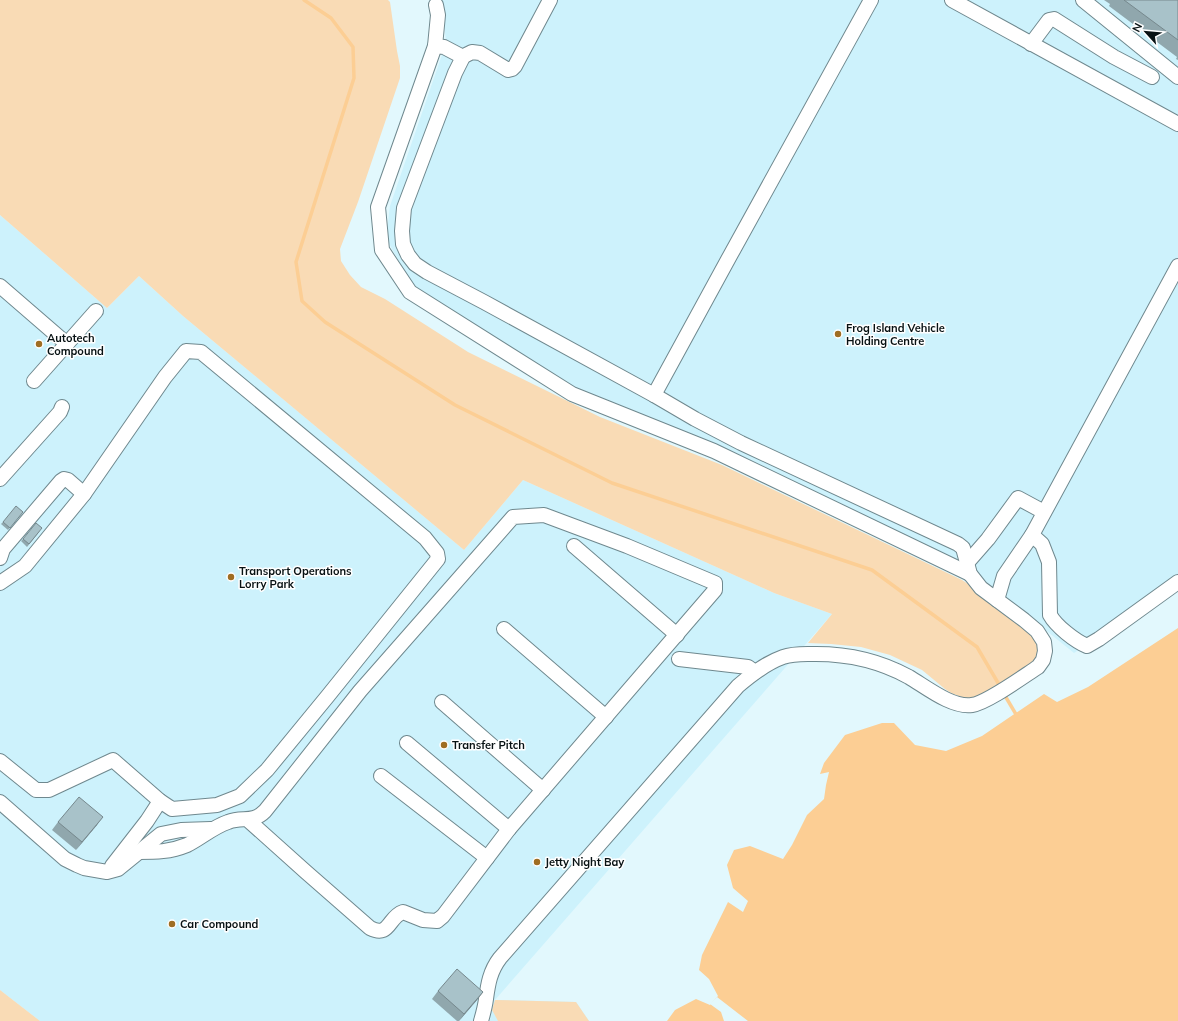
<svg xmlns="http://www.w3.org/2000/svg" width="1178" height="1021" viewBox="0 0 1178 1021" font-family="Mulish,sans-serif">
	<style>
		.built { fill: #cdf2fc }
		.green { fill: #f9dbb5 }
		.water { fill: #fcce94 }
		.pier { fill: #e2f8fd }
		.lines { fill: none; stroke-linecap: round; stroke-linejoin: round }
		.stream { stroke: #fcce94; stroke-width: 3.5 }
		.minor-casing { stroke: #6f888e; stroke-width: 16 }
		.minor { stroke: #fff; stroke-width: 14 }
		.wall { fill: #90a7ad }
		.shaded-wall { fill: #76888d }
		.building { fill: #a8c2c9; stroke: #76888d }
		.poi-dot { fill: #9f6d22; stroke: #fff; stroke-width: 1.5 }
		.labels { text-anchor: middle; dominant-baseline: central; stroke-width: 3; stroke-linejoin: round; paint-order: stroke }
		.poi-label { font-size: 11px; font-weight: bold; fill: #081214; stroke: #fff; text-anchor: start }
	</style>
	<rect width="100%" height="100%" fill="#e2f8fd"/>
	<!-- built -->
	<g class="built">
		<path d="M442 0H1178V585L1074 653 982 579 574 390 412 285 386 238 390 206 446 43Z"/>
		<path d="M0 215 107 308 139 276 183 316 464 550 523 480 774 593 832 614 495 1000 576 1002 589 1021H40L0 990Z"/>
	</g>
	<!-- green -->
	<g class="green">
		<path d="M0 0H388L390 2 397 51 400 66V78L358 202 340 249 341 261 350 275 361 287 385 299 468 352 600 417 722 465 962 580 1020 618 1040 633 1038 662 977 699 964 698 951 693 945 689 922 670 890 655 861 647 831 644 808 643 832 614 774 593 523 480 464 550 183 316 139 276 107 308 0 215Z"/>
		<path d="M0 990 40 1021H0Z"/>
		<path d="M495 1000 576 1002 589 1021H498L492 1010Z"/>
	</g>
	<!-- water -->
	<path class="water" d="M1178 628V1021H667L675 1010 696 999 710 1005 718 996 709 979 699 970 702 955 728 902 743 912 748 901 733 888 727 865 734 850 750 846 783 859 792 845 807 815 824 799 826 785 829 772 820 774 824 763 845 735 882 723H894L915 745 946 751 982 736 1044 694 1057 702 1088 687Z"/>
	<!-- pier -->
	<path class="pier" d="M717 997 748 1021H724L721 1012 710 1004Z"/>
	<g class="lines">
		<!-- stream -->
		<g class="stream">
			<path d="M304 0 331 18 353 47 354 78 296 262 302 301 325 322 455 405 612 483 872 570 977 647 1001 688"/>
			<path d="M1004 694 1017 716"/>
		</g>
		<!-- minor casing -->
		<g class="minor-casing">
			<g id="minor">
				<path d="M952 0 1178 124"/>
				<path d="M1083 0 1178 77"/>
				<path d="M436 5 438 15 435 46 378 207 382 250 410 292 572 394 714 451 970 574"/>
				<path d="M1031 44 1049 20 1054 19 1114 57 1152 77"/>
				<path d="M435 46 444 47 463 57"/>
				<path d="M0 286 67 344"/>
				<path d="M34 381 96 311"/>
				<path d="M654 395 731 254 871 0"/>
				<path d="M0 479 60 412 62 407"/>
				<path d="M1032 535 1178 266"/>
				<path d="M574 546 677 635"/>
				<path d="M0 558 3 549 61 481 64 479 68 480 84 494"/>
				<path d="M967 563 988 539 1018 498 1044 512"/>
				<path d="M0 583 25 566 84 494 165 377 186 351 201 352 425 538 437 553 438 559 327 697 267 770 240 796 217 805 172 809 160 801 113 760 49 790H36L0 761"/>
				<path d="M997 600 1004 576 1032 535 1042 544 1049 562 1050 615C1056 626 1075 641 1087 646L1099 639 1178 582"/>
				<path d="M504 629 606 717"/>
				<path d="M679 659 748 667 755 672"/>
				<path d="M442 702 543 790"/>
				<path d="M407 743 509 829"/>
				<path d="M381 776 487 858"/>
				<path d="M0 802 65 859 77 865 84 868 107 872 118 869 161 834 181 830 211 829"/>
				<path d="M138 852C156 852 170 852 187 845 201 838 213 827 228 822 243 816 252 824 265 811L360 691 513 517 544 515 627 546 715 583V590L509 829 443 916 437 921 423 920 403 912C388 917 390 938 370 928L306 872 248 820"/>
				<path d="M112 866 147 821 160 801"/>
				<path d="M481 1021C483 1014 485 1007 486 999 488 984 490 971 500 958L738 686C752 674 766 663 783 657 794 653 805 654 816 654 850 654 880 661 909 677 926 687 952 708 972 705 987 703 1024 676 1038 667L1043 660 1045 651 1044 642 1037 631 1024 620 981 588 970 574 963 548 958 544 741 443 695 419 654 395 484 302 427 272 415 264 408 255 403 244 402 231 404 208 455 73 463 57 466 55 472 52 480 53 508 70 512 69 515 66 550 0"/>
			</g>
		</g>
		<!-- minor -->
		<use href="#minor" class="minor"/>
	</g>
	<!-- wall -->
	<g class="wall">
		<path d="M1104 0H1178V60L1176 59 1177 57 1109 6 1110 4Z"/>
		<path d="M23 512 8 530 1 524 3 522Z"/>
		<path d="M40 531 27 547 21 541 23 539Z"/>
		<path d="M58 822 97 825 76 850 52 830Z"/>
		<path d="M438 991 483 992 477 1000 459 1021H457L432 999Z"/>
	</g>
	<!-- shaded-wall -->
	<g class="shaded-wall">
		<path d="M103 817 97 825 76 850 82 842Z"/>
		<path d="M483 992 477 1000 459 1021 464 1014Z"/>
	</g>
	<!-- building -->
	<g class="building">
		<path d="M1124 0H1178V40Z"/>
		<path d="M16 506 23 512 10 528 3 522Z"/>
		<path d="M36 523 42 528 29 544 23 539Z"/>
		<path d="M79 797 103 817 82 842 58 822Z"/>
		<path d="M457 969 483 992 464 1014 438 991Z"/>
	</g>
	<!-- markers -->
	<g class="poi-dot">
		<circle cx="838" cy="334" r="4"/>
		<circle cx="39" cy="344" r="4"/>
		<circle cx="231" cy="577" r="4"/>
		<circle cx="444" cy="745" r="4"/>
		<circle cx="537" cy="862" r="4"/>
		<circle cx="172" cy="924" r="4"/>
	</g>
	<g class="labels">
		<!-- poi labels -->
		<g class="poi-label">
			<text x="846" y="328">Frog Island Vehicle<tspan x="846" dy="13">Holding Centre</tspan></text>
			<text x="47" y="338">Autotech<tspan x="47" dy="13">Compound</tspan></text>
			<text x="239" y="571">Transport Operations<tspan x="239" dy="13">Lorry Park</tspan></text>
			<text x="452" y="745">Transfer Pitch</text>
			<text x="545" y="862">Jetty Night Bay</text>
			<text x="180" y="924">Car Compound</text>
		</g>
	</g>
	<!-- north arrow -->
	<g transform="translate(1146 32) rotate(297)" stroke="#ffffff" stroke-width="3" paint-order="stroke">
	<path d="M0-3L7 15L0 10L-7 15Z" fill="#081214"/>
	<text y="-6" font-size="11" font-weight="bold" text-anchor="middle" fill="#081214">N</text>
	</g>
</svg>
